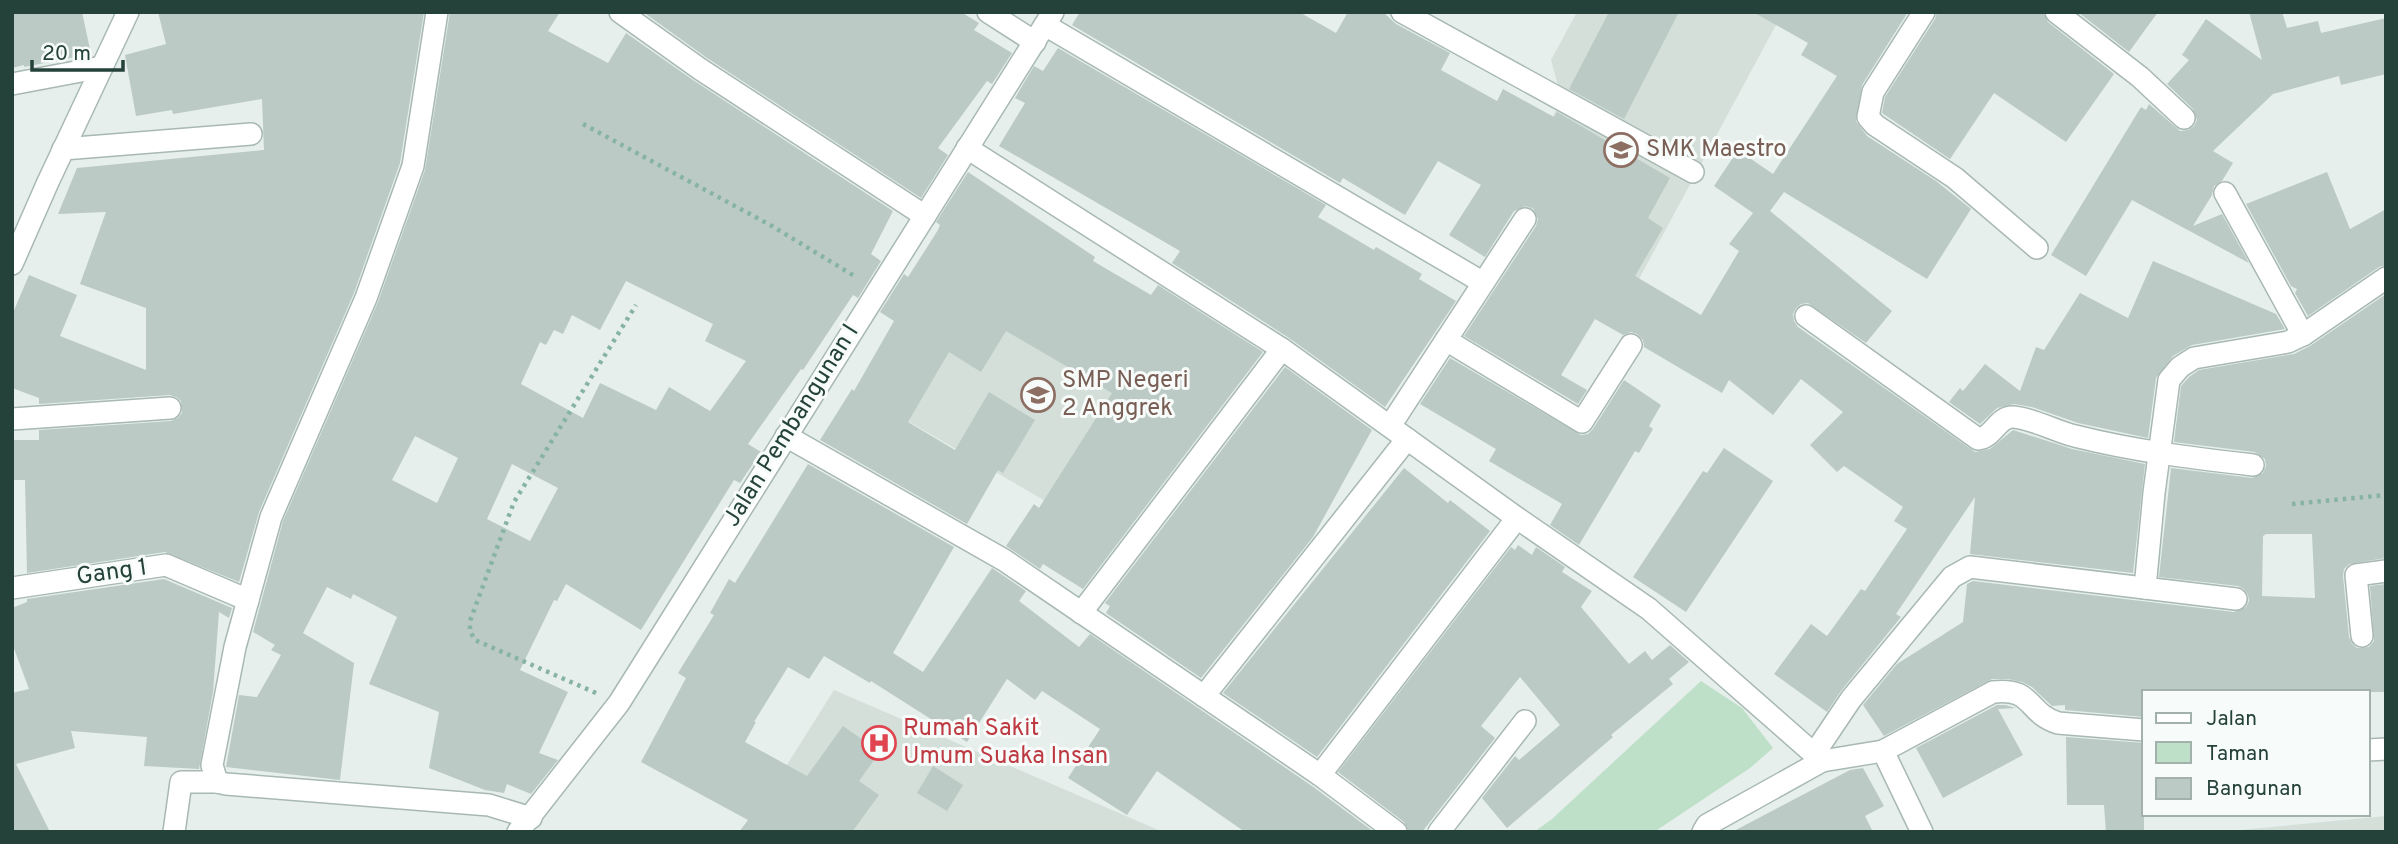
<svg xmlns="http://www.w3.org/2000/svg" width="2398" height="844" viewBox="0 0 2398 844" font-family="Overpass,sans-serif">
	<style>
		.built { fill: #d4dfda }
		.green { fill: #bfe0c8 }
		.building { fill: #bbcac4; fill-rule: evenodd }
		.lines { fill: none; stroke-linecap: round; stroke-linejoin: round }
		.minor-casing { stroke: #a8b8b2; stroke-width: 24 }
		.path { stroke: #86b3a5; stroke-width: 4.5; stroke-dasharray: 3.5 5; stroke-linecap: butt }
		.minor { stroke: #fff; stroke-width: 21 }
		.labels { text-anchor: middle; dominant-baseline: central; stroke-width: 6; stroke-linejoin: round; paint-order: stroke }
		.education-label { font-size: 24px; fill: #785e54; stroke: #f7fbf9; text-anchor: start }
		.street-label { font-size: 24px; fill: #24423a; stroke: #f7fbf9 }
		.health-label { font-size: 24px; fill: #be3a42; stroke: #f7fbf9; text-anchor: start }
	</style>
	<rect width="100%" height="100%" fill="#e6efeb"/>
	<!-- built -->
	<g class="built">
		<path d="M1577 12H1783L1639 279 1534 214 1505 200 1562 100 1551 60Z"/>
		<path d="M993 257 1177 374 1085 524 899 416Z"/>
		<path d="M834 690 1163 832H740L768 795Z"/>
		<path d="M2386 816V832H2219Z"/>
	</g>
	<!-- green -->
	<path class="green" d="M1701 681 1742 708 1773 748 1750 768 1654 832H1534L1552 819Z"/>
	<!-- building -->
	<g class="building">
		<path d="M12 12H82L91 54 24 67V65L12 68Z"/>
		<path d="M158 12H424L400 163 354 293 259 512 239 582 165 552 27 573 25 480H12V440H39V430L171 421 178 418 182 413 181 401 176 397 170 395 39 404V398L12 388V315L29 275 77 295 60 336 146 370V308L80 284 106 212 58 214 77 168 264 150 262 99 173 114 172 110 136 116 125 55 166 44Z"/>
		<path d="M450 12H560L548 31 608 63 626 33 693 80 893 211 871 254 881 261 858 298 853 295 803 370 801 369 748 444 761 452 740 483 734 480 641 630 566 584 557 601 554 600 520 670 568 692 539 753 558 760 531 794 507 784 504 793 485 790 429 768 439 712 369 684 397 617 353 594 351 599 327 587 303 633 354 663 340 780 226 767 239 695 257 697 281 655 271 650 275 645 253 632 283 521 378 302 425 170ZM626 281 713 324 705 341 746 361 710 411 669 387 656 410 600 383 583 418 521 384 540 342 546 345 554 330 563 334 572 315 600 330ZM415 436 458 458 437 503 392 480ZM512 464 558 488 530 541 487 519Z"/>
		<path d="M643 12H961L979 23 974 30 1012 53 992 84 987 81 938 148 948 155 921 198 707 58Z"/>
		<path d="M1080 12H1299L1336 33 1348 12H1383L1396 24 1450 53 1441 70 1497 101 1503 89 1554 117 1557 112 1670 178 1648 218 1663 228 1635 276 1701 315 1739 251 1729 244 1753 213 1714 186 1738 150 1773 174 1837 76 1801 55 1808 43 1753 12H1908L1862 85 1856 121 1867 136 1936 181 1971 209 1927 279 1784 192 1770 211 1892 311 1866 343 1808 303 1801 304 1796 308 1793 314 1794 321 1798 327 1975 452 1990 449 2013 430 2072 449 2145 464 2133 573 1970 554 1975 497 1896 614 1901 617 1841 691 1827 712 1774 674 1811 624 1827 636 1861 589 1865 591 1907 529 1894 521 1903 507 1844 466 1837 472 1810 445 1843 412 1801 379 1773 415 1729 380 1722 393 1644 347 1643 340 1637 334 1631 332 1623 335 1595 319 1561 375 1587 390 1578 404 1464 336 1536 226 1538 219 1533 208 1525 206 1514 211 1485 257 1449 235 1481 185 1438 161 1405 215 1343 178 1340 183 1072 25Z"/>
		<path d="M1609 12H1679L1624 119 1569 89Z"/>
		<path d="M1937 12H2043L2048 22 2114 74 2066 142 1994 93 1950 159 1882 113 1885 97 1935 19Z"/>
		<path d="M2078 12H2158L2129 52Z"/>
		<path d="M2249 12H2282L2287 28 2318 21 2321 33 2386 18V74L2341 85 2339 76 2273 94 2213 151 2233 163 2222 181 2214 186 2212 195 2193 226 2222 214 2249 263 2132 200 2086 276 2051 255 2141 107 2146 110 2149 104 2180 131 2188 130 2194 126 2197 120 2193 109 2167 84 2189 60 2182 55 2206 19 2262 60Z"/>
		<path d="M1058 48 1326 205 1318 217 1374 250 1376 247 1422 274 1419 279 1456 301 1385 407 1289 338 1172 263 1180 251 999 146 1025 103 1015 98 1034 66 1043 71Z"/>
		<path d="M968 172 1095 257 1093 261 1151 295 1158 285 1263 352 1083 589 1043 564 1040 569 1006 546 1034 504 1039 508 1112 393 1006 331 981 372 949 352 908 422 955 450 989 392 1035 420 1003 473 998 470 967 524 820 440 852 389 854 391 894 321 880 312 904 274 908 277 938 230 940 225 936 222Z"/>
		<path d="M2327 172 2350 229 2386 209V265L2379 267 2308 316 2295 293 2297 289 2291 286 2246 204Z"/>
		<path d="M2153 261 2276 314 2285 329 2192 345 2173 356 2156 378 2148 438 2078 423 2032 407 2014 404 1997 408 1980 424 1949 402 1960 388 1963 391 1985 364 2020 391 2036 347 2044 350 2080 293 2128 318Z"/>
		<path d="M2386 294V558L2349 564 2344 569 2343 576 2349 637 2352 644 2357 648 2369 647 2374 641 2370 586 2386 584V692H2144V717L2065 710V705L2052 706 2032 687 2022 682 2008 679H1992L1884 736 1863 705 1897 664 1963 622 1967 584 1973 581 2234 612 2246 607 2249 601 2248 595 2244 589 2238 586 2159 577 2171 468 2252 478 2263 473 2266 466 2265 459 2255 452 2174 442 2181 386 2189 377 2199 370 2294 354 2310 346ZM2266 534H2312L2315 598 2262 596 2263 536Z"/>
		<path d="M1450 358 1581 435 1588 434 1593 429 1624 380 1661 405 1649 426 1653 429 1639 453 1635 451 1579 545 1550 525 1562 504 1489 461 1496 449 1420 404Z"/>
		<path d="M1285 367 1372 430 1313 537 1201 678 1106 613 1110 606 1105 603Z"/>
		<path d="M1724 448 1773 481 1686 612 1633 577 1703 471 1707 473Z"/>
		<path d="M808 464 954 547 893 653 923 672 992 568 1026 591 1019 601 1079 647 1090 634 1312 786 1374 832H1245L1157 771 1127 815 1068 778 1100 729 1042 691 1035 700 1007 679 967 742 871 681 870 683 824 656 809 679 788 667 754 722H756L745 742 807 776 843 726 880 752 859 781 879 795 852 832H739L748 820 641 762 686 678 678 673 714 615 710 613 729 579 735 583Z"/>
		<path d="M1404 468 1448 503 1450 500 1490 531 1317 757 1223 693Z"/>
		<path d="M1518 545 1532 555 1536 547 1565 567 1562 572 1592 591 1581 607 1629 664 1645 651 1652 660 1670 645 1689 662 1669 679 1673 684 1611 735 1613 737 1507 828 1482 798 1515 756 1519 760 1560 725 1520 677 1481 726 1495 738 1422 832H1409L1404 822 1338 772 1511 547 1515 550Z"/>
		<path d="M164 579 232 608 229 618 219 612 213 692 199 769 144 766 147 737 71 731 75 748 16 764 50 832H12V693L29 689 12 643V608L27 602V599Z"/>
		<path d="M1997 705H2005L2016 708 1998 709 2023 755 1943 798 1916 748Z"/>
		<path d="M2066 737 2144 743V832H2106L2104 805H2067Z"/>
		<path d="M933 766 963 785 947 811 917 793Z"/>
		<path d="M1863 768 1884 806 1865 816 1873 832H1732L1850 770Z"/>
	</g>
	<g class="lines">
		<!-- minor casing -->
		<g class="minor-casing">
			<g id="minor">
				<path d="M437 12 413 166 366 298 271 517 235 647 212 765 217 782 226 784 489 805 531 818"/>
				<path d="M620 12 700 69 925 216"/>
				<path d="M988 12 1035 42"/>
				<path d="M1402 12 1693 172"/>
				<path d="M1924 12 1873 92 1868 117 1875 125 1955 178 2037 248"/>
				<path d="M2056 12 2140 77 2184 118"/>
				<path d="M1045 25 1482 282"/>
				<path d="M12 84 102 67"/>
				<path d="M967 148 1282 349 1517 518 1649 609 1822 761"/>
				<path d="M63 149 251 134"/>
				<path d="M2225 193 2303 335"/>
				<path d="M12 264 48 182 128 12"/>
				<path d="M1806 316 1978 439C1993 438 1998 416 2013 417 2032 418 2057 432 2075 436 2134 451 2193 458 2253 465"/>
				<path d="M1446 340 1582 422 1631 345"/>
				<path d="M12 419 170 408"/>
				<path d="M1390 426 1525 219"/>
				<path d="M786 436 1004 560 1320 775 1396 832"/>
				<path d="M12 588 166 565 248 600"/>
				<path d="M2145 588 2154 493 2169 380 2180 367 2194 358 2288 342 2303 335 2386 278"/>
				<path d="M1081 613 1282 349"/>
				<path d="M2362 636 2356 575 2386 571"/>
				<path d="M1204 696 1407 439"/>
				<path d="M2368 750 2386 749"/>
				<path d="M1883 751 1922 832"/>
				<path d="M1814 754 1851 699 1952 577 1970 567 2236 599"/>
				<path d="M1320 775 1517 518"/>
				<path d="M174 832 181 782H217"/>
				<path d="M518 832 619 703 1053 12"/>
				<path d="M1439 832 1525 721"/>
				<path d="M1703 832 1707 825 1822 761 1883 751 1993 692C2034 687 2026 713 2058 723L2144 730"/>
			</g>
		</g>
		<!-- path -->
		<g class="path">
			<path d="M583 124 772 226 856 277"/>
			<path d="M2292 504 2386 495"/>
			<path d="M596 693 475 640 470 631V621L514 502 636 305"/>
		</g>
		<!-- minor -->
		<use href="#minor" class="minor"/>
	</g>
	<!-- icons -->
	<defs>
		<g id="school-ring" transform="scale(1.75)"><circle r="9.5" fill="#f7fbf9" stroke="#8d6e63" stroke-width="1.5"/><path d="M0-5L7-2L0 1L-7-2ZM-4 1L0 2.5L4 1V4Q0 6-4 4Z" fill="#8d6e63"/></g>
		<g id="hospital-ring" transform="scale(1.75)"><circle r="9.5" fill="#f7fbf9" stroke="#e0444e" stroke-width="1.5"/><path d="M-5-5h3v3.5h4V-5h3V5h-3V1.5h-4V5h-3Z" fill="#e0444e"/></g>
	</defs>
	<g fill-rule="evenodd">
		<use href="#school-ring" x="1621" y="150"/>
		<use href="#school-ring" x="1038" y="395"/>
		<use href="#hospital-ring" x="879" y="743"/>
	</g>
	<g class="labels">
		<!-- education labels -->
		<g class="education-label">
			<text x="1646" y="150">SMK Maestro</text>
			<text x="1062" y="381">SMP Negeri<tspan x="1062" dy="28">2 Anggrek</tspan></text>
		</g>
		<!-- street labels -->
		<g class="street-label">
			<text transform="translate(792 426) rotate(-58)">Jalan Pembangunan I</text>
			<text transform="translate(112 573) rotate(-8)">Gang 1</text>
		</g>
		<!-- health labels -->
		<g class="health-label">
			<text x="903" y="729">Rumah Sakit<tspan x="903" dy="28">Umum Suaka Insan</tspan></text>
		</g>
	</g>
	<!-- border -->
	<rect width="2398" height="844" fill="none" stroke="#24423a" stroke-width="28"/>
	<!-- legend -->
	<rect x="2142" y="690" width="228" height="126" fill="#f7fbf9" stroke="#a3b1ad" stroke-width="2"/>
	<rect x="2156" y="713" width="35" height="10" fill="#ffffff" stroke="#a3b1ad" stroke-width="2"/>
	<text x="2206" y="725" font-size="21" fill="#24423a">Jalan</text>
	<rect x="2156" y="742" width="35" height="21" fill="#bfe0c8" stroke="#a3b1ad" stroke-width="2"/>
	<text x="2206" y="760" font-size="21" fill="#24423a">Taman</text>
	<rect x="2156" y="778" width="35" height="21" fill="#bbcac4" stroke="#a3b1ad" stroke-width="2"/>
	<text x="2206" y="795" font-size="21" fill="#24423a">Bangunan</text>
	<!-- scale -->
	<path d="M32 60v10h91v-10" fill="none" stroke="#24423a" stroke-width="3.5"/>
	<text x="42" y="60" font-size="21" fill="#24423a" stroke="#f7fbf9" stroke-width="5" paint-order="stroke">20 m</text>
</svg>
